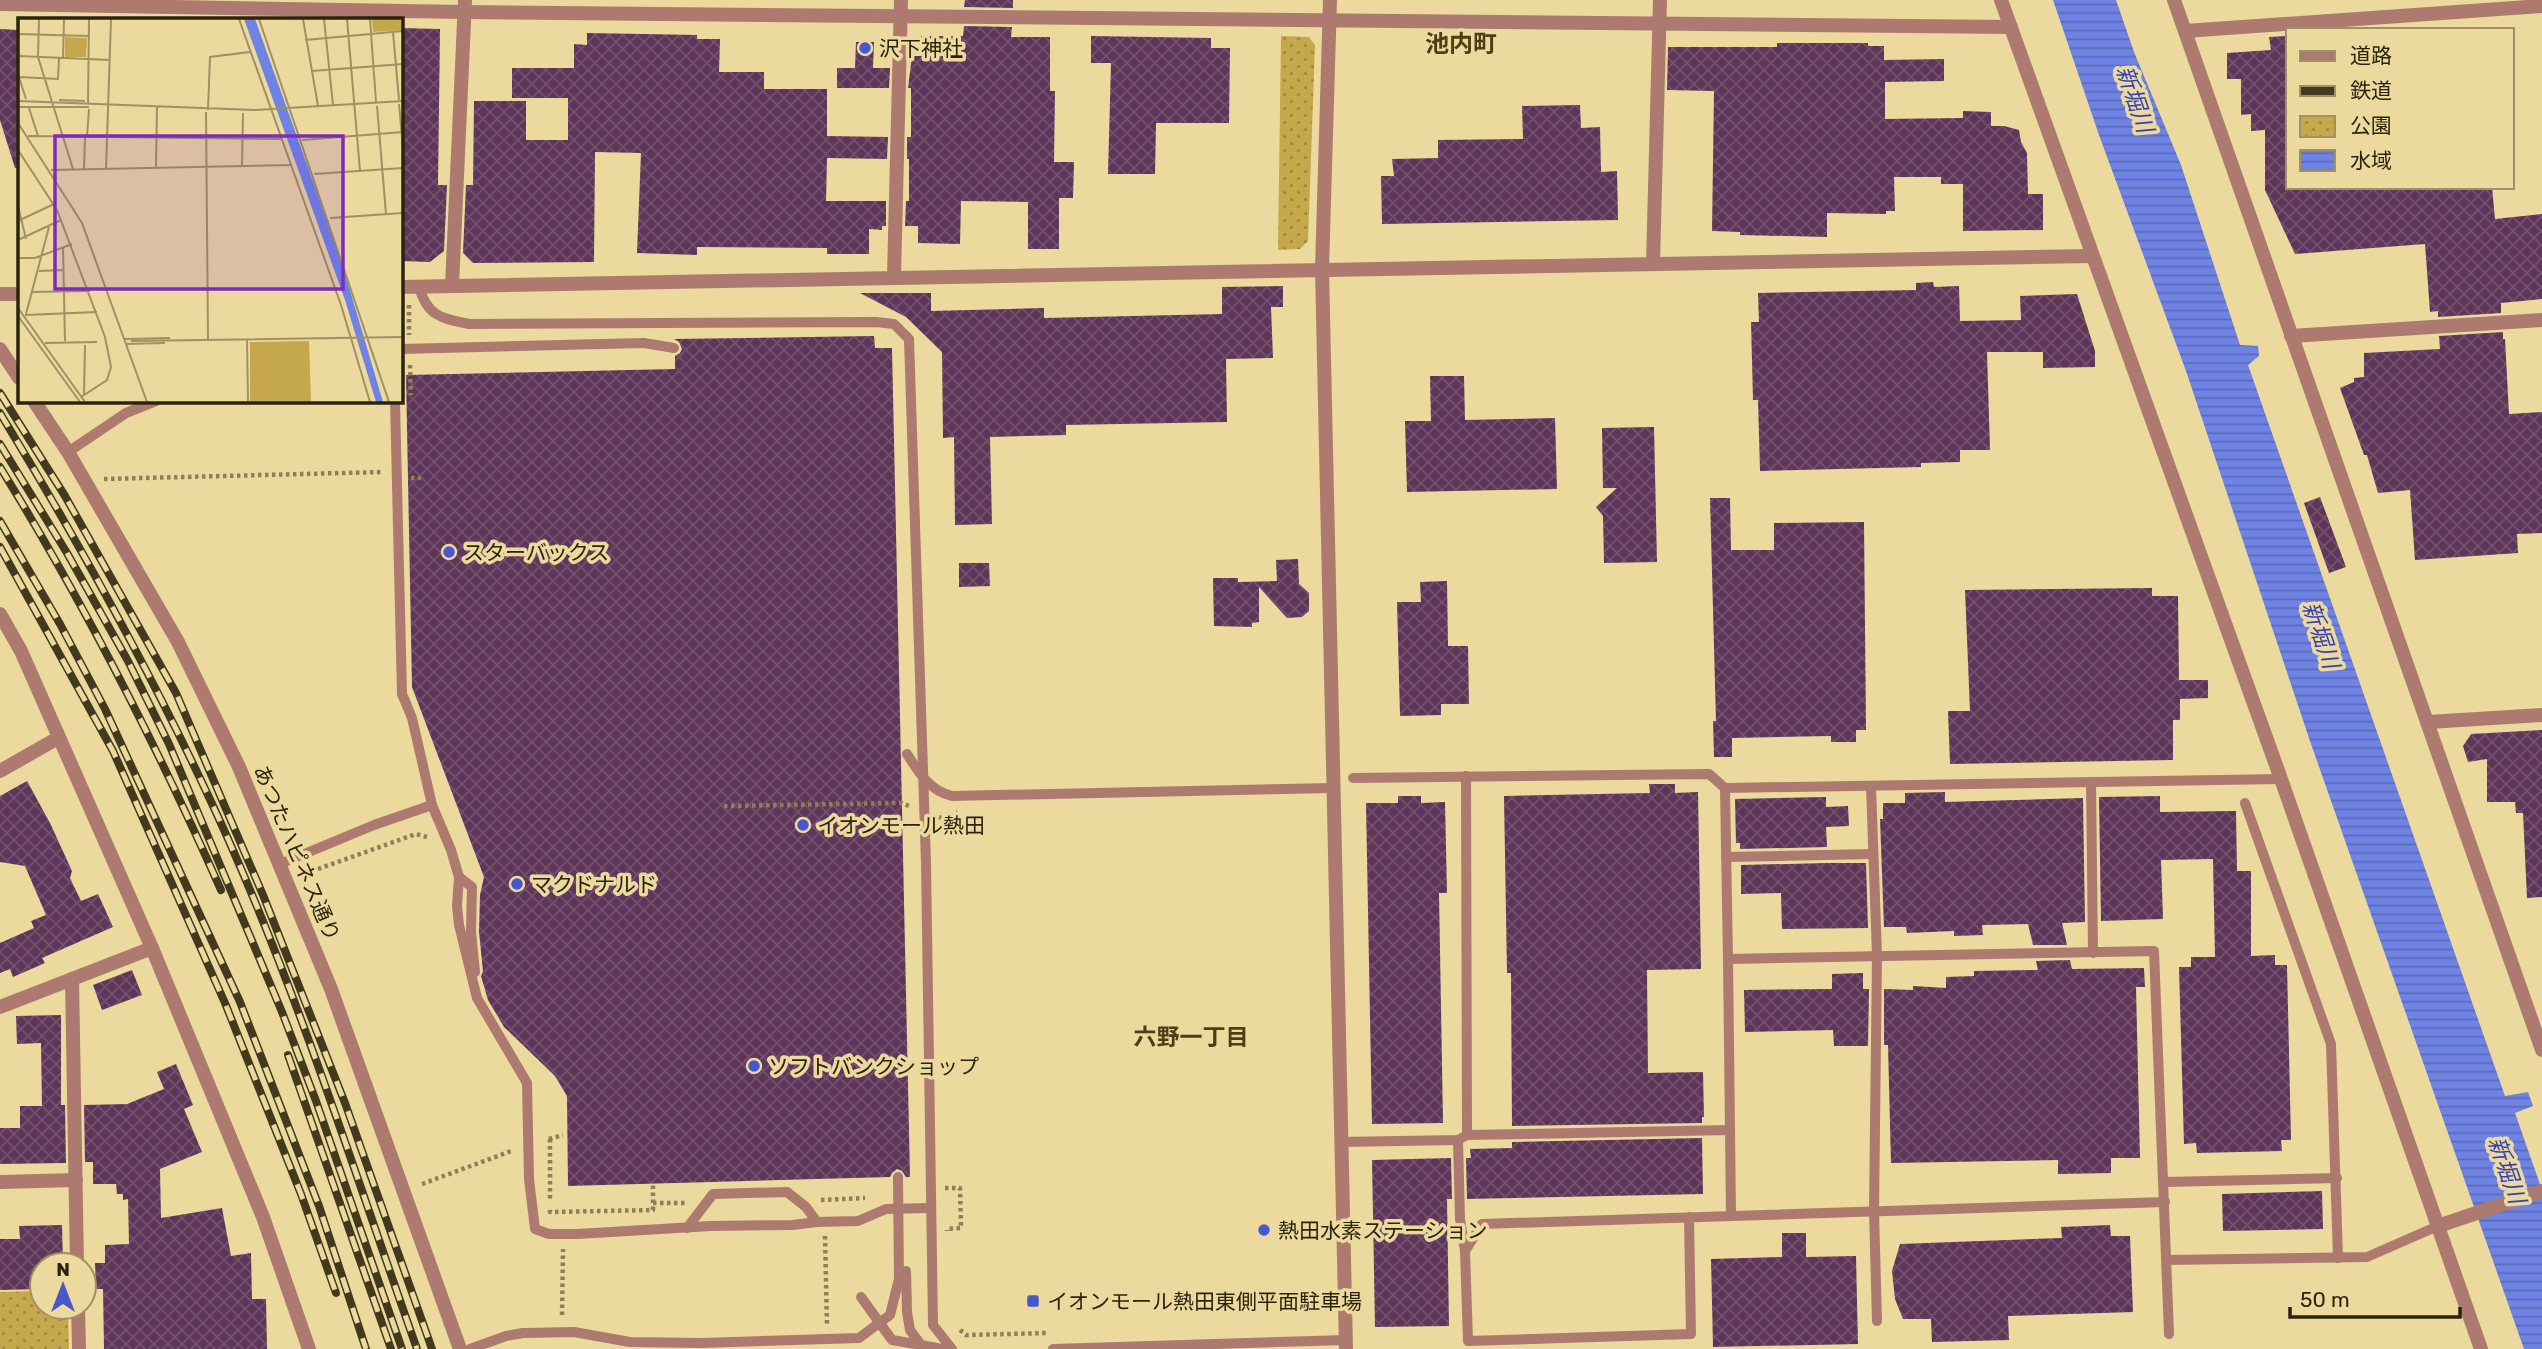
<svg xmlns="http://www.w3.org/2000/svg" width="2542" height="1349" viewBox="0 0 2542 1349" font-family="Rubik,'Noto Sans JP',sans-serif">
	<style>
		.park { fill: url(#park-dots) }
		.water { fill: url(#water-rules) }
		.building { fill: url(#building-cross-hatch) }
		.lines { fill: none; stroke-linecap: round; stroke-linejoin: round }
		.path { stroke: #8d8056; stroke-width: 4.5; stroke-dasharray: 3.5 3.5; stroke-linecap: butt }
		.service { stroke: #ad7a70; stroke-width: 10 }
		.minor { stroke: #ad7a70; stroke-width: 14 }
		.tertiary { stroke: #ad7a70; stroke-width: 14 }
		.rail-casing { stroke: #433a1e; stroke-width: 8 }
		.rail { stroke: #ecd99e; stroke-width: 5; stroke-dasharray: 16; stroke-linecap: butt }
		.poi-dot { fill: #4757cc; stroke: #ecd99e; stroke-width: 2.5 }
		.labels { text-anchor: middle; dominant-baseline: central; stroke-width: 7; stroke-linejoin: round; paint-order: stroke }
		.poi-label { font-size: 21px; fill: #2b240c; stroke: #ecd99e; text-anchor: start }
		.street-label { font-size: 21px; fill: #2b240c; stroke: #ecd99e }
		.water-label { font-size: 23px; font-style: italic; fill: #3642b2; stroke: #ecd99e }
		.neighbourhood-label { font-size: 23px; font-weight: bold; fill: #4c3f13; stroke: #ecd99e }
		.quarter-label { font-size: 24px; font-weight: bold; fill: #4c3f13; stroke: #ecd99e }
		.inset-road { fill: none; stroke: #9f9164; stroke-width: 2 }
		.view { fill: #7b2cbf; fill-opacity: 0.15; stroke: #7b2cbf; stroke-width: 3.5 }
		.inset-edge { fill: none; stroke: #2b240c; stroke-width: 3.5 }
	</style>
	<defs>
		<pattern id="park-dots" width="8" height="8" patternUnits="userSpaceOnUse" patternTransform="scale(1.75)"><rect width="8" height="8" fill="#c4a84b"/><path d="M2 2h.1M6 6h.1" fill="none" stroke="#9f893d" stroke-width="1.8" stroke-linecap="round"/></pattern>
		<pattern id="water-rules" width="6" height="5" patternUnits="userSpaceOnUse" patternTransform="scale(1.75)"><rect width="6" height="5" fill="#6e83e3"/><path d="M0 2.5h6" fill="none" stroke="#5b6bb6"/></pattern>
		<pattern id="building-cross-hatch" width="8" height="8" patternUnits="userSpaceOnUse" patternTransform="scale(1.75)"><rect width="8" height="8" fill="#5f3659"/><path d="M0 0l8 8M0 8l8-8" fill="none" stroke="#72516c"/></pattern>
	</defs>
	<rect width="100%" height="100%" fill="#ecd99e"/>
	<!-- park -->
	<g class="park">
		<path d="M1281 36 1309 37 1315 45 1308 241 1300 249 1278 250Z"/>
		<path d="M42 1291V1307H68L69 1349H0V1292Z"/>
	</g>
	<!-- water -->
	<path class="water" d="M2053 0H2116L2134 52 2181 165 2240 345 2258 346 2259 356 2248 365 2505 1096 2528 1092 2533 1106 2515 1113 2542 1190V1349H2524L2311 744 2186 371 2099 135Z"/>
	<!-- building -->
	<g class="building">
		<path d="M965 0H1013V8L964 7Z"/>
		<path d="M964 26 1012 27 1011 37H1050V91H1055L1054 162H1074L1073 198H1059V249H1028V202L961 201 960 244 918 243V226H905L906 201H909V159H907V137H911V88H908L912 56H921V36H963Z"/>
		<path d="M401 28 440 29 438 185H447L444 251 430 262 401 261 404 182 401 181Z"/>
		<path d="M0 29 19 30V168H15L0 120Z"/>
		<path d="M587 33 697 35V39H720L719 72H764V89H827V136L888 137 887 159 827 158 826 201H886V226H882V230L869 229V254H827V248L697 247V255L637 253 641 153 595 152 594 262 473 263 463 253 466 185H473L474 101H526V140H568V98H512V68H574V44L587 45Z"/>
		<path d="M1091 36 1211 38V48H1230L1229 123H1156L1155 174H1108L1111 63H1091Z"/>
		<path d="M2288 36V190L2319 187H2492L2495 219 2542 214V299L2501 303V313L2438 317V311L2430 312 2425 244 2295 254 2265 190V130L2251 131V114L2241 115V79H2227V53L2271 50 2269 37Z"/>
		<path d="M856 42H874L873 68H890L889 88H837V68H855Z"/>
		<path d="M1777 43H1868V46H1884V60L1944 59V81L1885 82V119L1963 118V111L1991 112V126H2004L2019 130 2021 142 2027 153 2028 194H2043V230L1963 231V184H1941V177H1894L1895 211H1886V214L1827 213V237L1740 235V232L1712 231 1714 91 1667 90 1668 47H1777Z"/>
		<path d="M1580 105 1581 128 1600 127 1601 172 1617 171 1618 220 1382 224 1381 176H1394L1392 159 1438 158V140L1523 139 1522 106Z"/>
		<path d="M1933 282 1934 287 1959 286 1960 321 2021 320 2020 296 2077 294 2095 351V367L2043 368V352H1987L1990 450H1960V462L1921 463V467L1760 471 1758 400H1753L1751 322H1759L1758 293 1916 290V283Z"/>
		<path d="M1283 286V307H1271L1273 358 1226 359 1227 422 1066 425V435L990 437 992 524 955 525 954 437 943 438 942 352 906 317 860 293H931V311L1044 308V318L1222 314V287Z"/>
		<path d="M2503 332V339H2505L2509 414 2542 412V533L2517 534 2518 553 2415 560 2410 490 2378 493 2367 455H2364L2340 388 2354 382V378L2364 377V353L2440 349 2439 336Z"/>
		<path d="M874 336 875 348H892L910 1177H906L902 1171 897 1169 892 1173 890 1177 568 1186 567 1096 555 1076 504 1027 488 1000 481 976 483 971 479 932 480 895 484 877 412 687 406 375 675 369V356L680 353 682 349 679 342 674 339Z"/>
		<path d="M1430 376H1464L1465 420 1555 418 1557 489 1407 492 1405 421H1431Z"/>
		<path d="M1654 427 1657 562 1604 563 1603 516 1596 507 1617 488H1603L1602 428Z"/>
		<path d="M2320 497 2346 567 2329 573 2304 503Z"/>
		<path d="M1710 498H1730L1731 550H1774V523L1864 522 1866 730H1856V742H1831V736L1732 738V757H1714L1713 721H1716Z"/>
		<path d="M1298 559 1299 584 1309 593V611L1302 617 1287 618 1259 587V622L1252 623V627L1214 626 1213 578H1238V582L1277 581 1276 560Z"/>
		<path d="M959 563H989L990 586 959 587Z"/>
		<path d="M1447 581 1448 646H1468L1469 704H1441V715L1400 716 1397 602H1421L1420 582Z"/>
		<path d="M2152 588V596H2178L2179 680H2208V698L2180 699V720H2173V760L1950 764 1948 711H1970L1965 590Z"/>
		<path d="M2542 730V897L2527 898 2523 813H2516L2515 802H2487V759L2468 762 2463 746 2471 734Z"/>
		<path d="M27 781 50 823 72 871 70 878 81 901 98 894 113 927 42 958 45 963 13 977 10 969 0 973V943L34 928 31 921 46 915 25 866 0 862V796Z"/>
		<path d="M1649 784H1675V793L1698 792 1701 969 1647 970 1648 1073 1703 1072 1704 1117H1702V1123L1512 1126 1511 973H1507L1504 796 1650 793Z"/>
		<path d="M1945 792V802L2083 798 2085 922 2062 923 2067 945H2033L2028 924 1982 925 1983 935 1954 936V931L1907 933 1906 927H1884L1880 819H1883V803H1905V793Z"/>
		<path d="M1398 796H1421V803L1445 802 1447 893H1439L1443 1123 1372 1124 1366 803H1398Z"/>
		<path d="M2160 796V812L2236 811 2237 871H2251V956L2275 955V965H2287L2291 1140H2281L2282 1151 2197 1153 2196 1143 2184 1144 2179 967H2191V957H2215L2213 859 2161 860 2163 919 2101 921 2099 797Z"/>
		<path d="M1826 797V807L1848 806 1849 826 1826 827 1827 847 1740 849V843H1736L1735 799Z"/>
		<path d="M1827 863H1866L1868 928 1782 929 1781 893 1741 894V865Z"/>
		<path d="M2070 960 2072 969 2144 968 2145 987H2136L2140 1158H2111V1173L2058 1174V1160L1891 1163 1888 1045H1884V989L1913 990V986L1946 988V977L1974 976V971L2038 970 2036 961Z"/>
		<path d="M132 970 142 995 102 1010 93 985Z"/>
		<path d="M1863 973V989H1869L1868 1046H1834L1833 1030 1745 1032 1744 990 1832 989V974Z"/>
		<path d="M61 1015V1105H65L66 1163 0 1164V1128H20V1106H42L41 1043 17 1044 16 1016Z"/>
		<path d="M176 1064 193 1105 184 1109 202 1152 160 1169 161 1218 222 1208 231 1256 251 1253 252 1299H266L267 1349H104L103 1289H96L95 1263H105V1245L129 1244 128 1199 123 1200V1194H117L116 1184H93V1162H85L84 1105 127 1104 164 1089 157 1072Z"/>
		<path d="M1702 1138 1703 1194 1467 1199 1466 1158H1471L1470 1149 1512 1148V1142Z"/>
		<path d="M1451 1158 1452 1199H1447L1449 1326 1375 1327 1372 1160Z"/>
		<path d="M2322 1191 2323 1229 2223 1231 2222 1194Z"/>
		<path d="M62 1225 63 1265H42V1289L0 1290V1239H20L19 1226Z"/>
		<path d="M2110 1225 2111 1236H2130L2133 1312 2008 1316 2009 1340 1932 1342 1931 1319H1903L1895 1299 1892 1271 1900 1244 2062 1238 2061 1227Z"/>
		<path d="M1782 1233H1806V1257L1856 1256 1858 1344 1713 1347 1711 1259 1782 1257Z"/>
	</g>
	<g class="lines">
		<!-- path -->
		<g class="path">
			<path d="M409 305V335"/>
			<path d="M410 365 411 395"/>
			<path d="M411 478H421"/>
			<path d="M104 479 382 472"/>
			<path d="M724 806 902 803 911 807"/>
			<path d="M939 817 947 820 958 812"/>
			<path d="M318 869 416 834 427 837"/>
			<path d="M549 1139 563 1135"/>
			<path d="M550 1139V1201"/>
			<path d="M422 1184 514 1150"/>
			<path d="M945 1188H960L961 1228 947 1229V1231"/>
			<path d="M821 1200 865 1198"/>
			<path d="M653 1203H687"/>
			<path d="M550 1210V1212L653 1210V1184"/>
			<path d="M825 1236 827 1325"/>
			<path d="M562 1315 563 1249"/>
			<path d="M960 1330 966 1335 1047 1333"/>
		</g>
		<!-- service -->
		<g class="service">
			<path d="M419 287C428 317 441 318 469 324L876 322 894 324 909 339 926 863 933 1325 952 1349"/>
			<path d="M401 349 644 343 674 348"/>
			<path d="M395 401 402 694 412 718 432 805 451 850 459 877 457 906 459 925 477 998 527 1083 529 1179 535 1229 549 1234H577L711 1226 792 1225 817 1222 858 1221 886 1209 930 1208"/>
			<path d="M68 452 126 413 156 401"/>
			<path d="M907 754C919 773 929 790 952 796L1333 788"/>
			<path d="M1466 776 1467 1135 1730 1130"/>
			<path d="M1353 778 1709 774 1725 788 1728 959"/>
			<path d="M2091 782 2093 953"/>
			<path d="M1871 786 1877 956 1874 1211 1877 1321"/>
			<path d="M1725 788 2281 779"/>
			<path d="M2245 803 2331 1044 2338 1258"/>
			<path d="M1726 857 1872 854"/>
			<path d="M280 864 374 825 432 805"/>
			<path d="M459 877 472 887 471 932 475 972"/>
			<path d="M1458 1140 1460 1219 1465 1251"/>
			<path d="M1340 1142 1458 1140 1467 1135"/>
			<path d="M2164 1182 2337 1178"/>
			<path d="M1731 1216 1728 959 2154 951 2169 1334"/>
			<path d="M1689 1217 1691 1334 1468 1341 1465 1251 1482 1224 2165 1202"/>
			<path d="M687 1228 713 1194 787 1192 806 1207 817 1222"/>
			<path d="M2167 1260 2367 1257 2438 1226"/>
			<path d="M906 1271 907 1312 910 1330 921 1345 942 1349"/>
			<path d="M861 1297 892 1340 921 1345"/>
			<path d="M470 1349 506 1336 523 1333 574 1332 630 1342 701 1343 859 1338 890 1315 899 1279 898 1177"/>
			<path d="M1053 1349 1346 1340"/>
		</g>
		<!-- minor -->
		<g class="minor">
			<path d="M1330 0 1322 269 1346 1349"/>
			<path d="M0 4 464 12 2011 27"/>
			<path d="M2185 31 2542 6"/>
			<path d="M1653 263 1660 0"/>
			<path d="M894 276 901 0"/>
			<path d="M452 286 465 0"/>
			<path d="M401 287 2092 256"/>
			<path d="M0 294H19"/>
			<path d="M2291 336 2542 320"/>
			<path d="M2428 722 2542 715"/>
			<path d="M0 771 58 738"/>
			<path d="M72 979 77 1265"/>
			<path d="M0 1007 152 948"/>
			<path d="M0 1182 76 1180"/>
			<path d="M2438 1226 2542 1191"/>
			<path d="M78 1307 79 1349"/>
		</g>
		<!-- tertiary -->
		<g class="tertiary">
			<path d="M2001 0 2281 779 2481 1349"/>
			<path d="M2174 0 2542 1050"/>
			<path d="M0 349 19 378"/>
			<path d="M34 401 68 452 178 642 239 767 331 989 460 1349"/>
			<path d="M0 614 21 651 152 948 263 1217 309 1349"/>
		</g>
		<!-- rail casing -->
		<g class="rail-casing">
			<g id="rail">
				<path d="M0 393 65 496 176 693 263 895 345 1103 432 1349"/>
				<path d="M0 413C78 541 151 672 214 808 295 983 353 1168 417 1349"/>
				<path d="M0 444 67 553 128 661 169 744 282 1012 316 1101 402 1349"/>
				<path d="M0 467C84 603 156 744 221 890"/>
				<path d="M0 521 60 624 105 709 240 1002 319 1206 366 1349"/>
				<path d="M0 547 113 751 225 1003 301 1194 336 1293"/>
				<path d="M288 1055 391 1349"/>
			</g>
		</g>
		<!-- rail -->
		<use href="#rail" class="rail"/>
	</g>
	<!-- markers -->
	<g class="poi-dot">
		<circle cx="865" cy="48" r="7"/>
		<circle cx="449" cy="552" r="7"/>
		<circle cx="803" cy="825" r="7"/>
		<circle cx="517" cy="884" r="7"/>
		<circle cx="754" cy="1066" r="7"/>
		<circle cx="1264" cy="1230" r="7"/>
		<rect x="1026" y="1294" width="14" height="14" rx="3.5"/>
	</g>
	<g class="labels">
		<!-- poi labels -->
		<g class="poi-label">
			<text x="879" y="48">沢下神社</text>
			<text x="463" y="552">スターバックス</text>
			<text x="817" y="825">イオンモール熱田</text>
			<text x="531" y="884">マクドナルド</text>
			<text x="768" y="1066">ソフトバンクショップ</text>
			<text x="1278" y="1230">熱田水素ステーション</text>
			<text x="1047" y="1301">イオンモール熱田東側平面駐車場</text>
		</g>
		<!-- street labels -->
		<g class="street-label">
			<text transform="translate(297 853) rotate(67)">あつたハピネス通り</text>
		</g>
		<!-- water labels -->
		<g class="water-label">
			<text transform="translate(2135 99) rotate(71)">新堀川</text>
			<text transform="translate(2321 635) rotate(71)">新堀川</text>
			<text transform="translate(2507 1170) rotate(71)">新堀川</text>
		</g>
		<!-- neighbourhood labels -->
		<g class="neighbourhood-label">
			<text x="1191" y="1037">六野一丁目</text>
		</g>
		<!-- quarter labels -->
		<g class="quarter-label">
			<text x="1461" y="44">池内町</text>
		</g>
	</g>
	<!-- overview -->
	<g transform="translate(18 18)">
		<rect width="385" height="385" fill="#ecd99e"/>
		<path d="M354 1H385V12L355 14ZM47 19 69 20 68 39H47ZM291 323 293 384H232V324Z" fill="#c4a84b"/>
		<path d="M226 1H237L323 242 365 384H358L327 282Z" fill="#6e83e3"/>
		<path class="inset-road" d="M21 1 20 39 55 151M221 1 323 287 352 384M241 1 371 384M285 1 300 88M306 1 315 87M329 1 342 153M352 1 358 84M375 14 381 82M0 16 70 18M287 22 385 13M0 38 92 42M45 40 46 1M294 53 385 46M0 56 8 81M0 59 40 61 41 40M41 82 67 83M0 83 237 92 385 83M70 85 71 1M381 86 385 131M359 88 368 196M0 89H71M11 90 20 118M190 92 192 39 232 34M188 94 190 322M0 105 64 205 129 384M10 118 265 121M69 119 71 91M284 122 385 114M0 132 39 192 87 319 93 349 89 362 63 379M224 148 225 95M138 149 139 89M66 151 67 119M88 151 93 1M33 152 274 147M296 156 385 150M0 188 8 221M312 200 385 195M0 203 36 186M0 222 43 202M45 229 47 323M0 240H17L54 226M21 253 45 252M14 274 72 273M0 290 67 384M8 296 31 209M7 297 79 294M0 298 62 384M107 321 152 320M229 321 230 384M113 323 385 319M27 325 79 324M107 326 147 325M66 376 67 327"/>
		<path class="view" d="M37 118H325V271H37Z"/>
		<rect width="385" height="385" class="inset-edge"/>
	</g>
	<!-- legend -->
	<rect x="2286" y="28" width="228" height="161" fill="#ecd99e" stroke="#9f9164" stroke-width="2"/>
	<rect x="2300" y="51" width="35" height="10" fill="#ad7a70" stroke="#9f9164" stroke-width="2"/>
	<text x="2350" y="63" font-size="21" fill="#2b240c">道路</text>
	<rect x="2300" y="86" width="35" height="10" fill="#433a1e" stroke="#9f9164" stroke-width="2"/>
	<text x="2350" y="98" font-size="21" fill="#2b240c">鉄道</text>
	<rect x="2300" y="116" width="35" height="21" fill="url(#park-dots)" stroke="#9f9164" stroke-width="2"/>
	<text x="2350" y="133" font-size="21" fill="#2b240c">公園</text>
	<rect x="2300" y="150" width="35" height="21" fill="url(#water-rules)" stroke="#9f9164" stroke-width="2"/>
	<text x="2350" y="168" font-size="21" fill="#2b240c">水域</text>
	<!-- north arrow -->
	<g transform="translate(63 1286)"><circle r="33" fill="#ecd99e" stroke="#9f9164" stroke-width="2"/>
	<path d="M0-5L12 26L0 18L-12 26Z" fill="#4757cc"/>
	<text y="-10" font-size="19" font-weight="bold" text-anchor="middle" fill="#2b240c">N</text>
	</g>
	<!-- scale -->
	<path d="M2290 1307v10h170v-10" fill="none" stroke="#2b240c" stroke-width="3.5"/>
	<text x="2300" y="1307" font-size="21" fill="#2b240c" stroke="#ecd99e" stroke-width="5" paint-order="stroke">50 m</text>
</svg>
